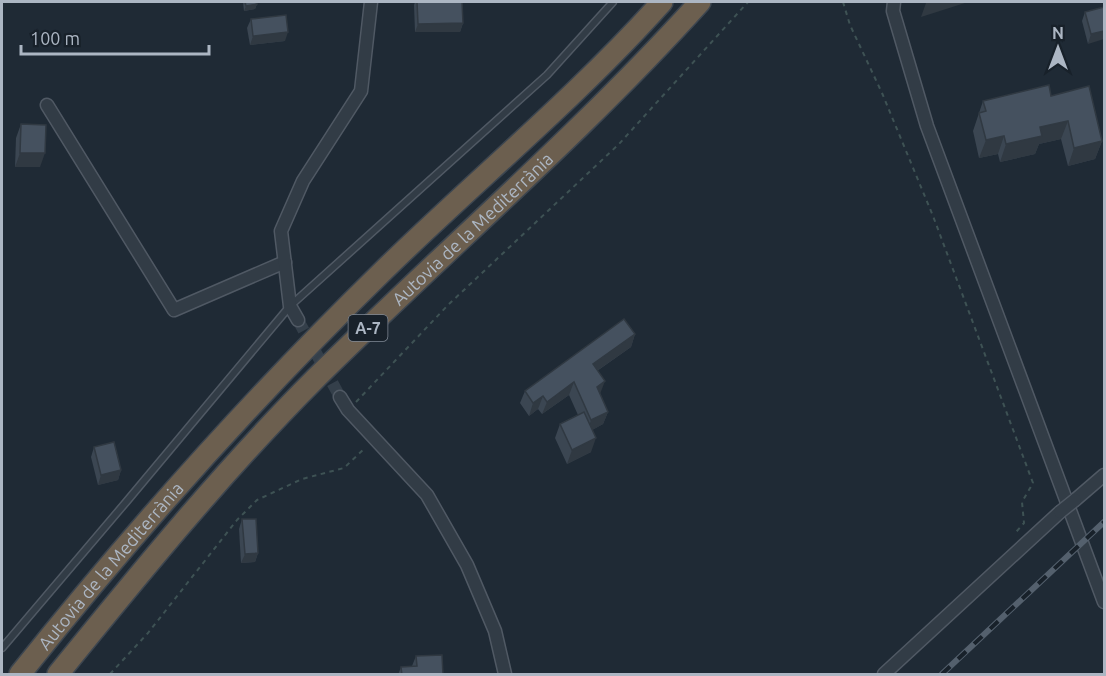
<svg xmlns="http://www.w3.org/2000/svg" width="1106" height="676" viewBox="0 0 1106 676" font-family="Ubuntu,sans-serif">
	<style>
		.lines { fill: none; stroke-linecap: round; stroke-linejoin: round }
		.minor-tunnel { stroke: #343f4a; stroke-width: 12; stroke-dasharray: 12 6; stroke-linecap: butt }
		.service-casing { stroke: #505964; stroke-width: 9 }
		.minor-casing { stroke: #505964; stroke-width: 15 }
		.motorway-casing { stroke: #3d4650; stroke-width: 24 }
		.path { stroke: #3e5254; stroke-width: 2; stroke-dasharray: 4.5 4.5; stroke-linecap: butt }
		.service { stroke: #323c46; stroke-width: 6 }
		.minor { stroke: #323c46; stroke-width: 12 }
		.motorway { stroke: #6c5f4f; stroke-width: 21 }
		.rail-casing { stroke: #54606d; stroke-width: 6 }
		.rail { stroke: #18212a; stroke-width: 4; stroke-dasharray: 11; stroke-linecap: butt }
		.minor-bridge-casing { stroke: #505964; stroke-width: 15; stroke-linecap: butt }
		.minor-bridge { stroke: #323c46; stroke-width: 12 }
		.wall { fill: #3b4652 }
		.shaded-wall { fill: #303942 }
		.building { fill: #45515f; stroke: #303942; stroke-width: 1.5 }
		.labels { text-anchor: middle; dominant-baseline: central; stroke-width: 6; stroke-linejoin: round; paint-order: stroke }
		.shield { fill: #18212a; stroke: #808995; stroke-width: 1.5 }
		.shield-label { font-size: 16px; font-weight: bold; fill: #acb6c3 }
		.street-label { font-size: 18px; fill: #acb6c3; stroke: #18212a }
	</style>
	<rect width="100%" height="100%" fill="#1f2a35"/>
	<g class="lines">
		<!-- minor-tunnel -->
		<path class="minor-tunnel" d="M298 320 340 397"/>
		<!-- service casing -->
		<g class="service-casing">
			<path id="service" d="M2 648 127 501 290 306 547 75 613 2"/>
		</g>
		<!-- minor casing -->
		<g class="minor-casing">
			<g id="minor">
				<path d="M894 2 893 11 927 126 1104 602"/>
				<path d="M47 105 174 310 285 262"/>
				<path d="M298 320 290 306 281 231 303 181 361 91 371 2"/>
				<path d="M340 397 348 410 427 495 467 565 495 631 505 674"/>
				<path d="M1075 500 1104 475"/>
				<path d="M884 674 1060 512"/>
			</g>
		</g>
		<!-- motorway casing -->
		<g class="motorway-casing">
			<g id="motorway">
				<path id="s1" d="M20 674C134 531 252 399 383 271 475 181 576 98 662 2"/>
				<path id="s2" d="M58 674C140 573 223 471 316 378 443 252 580 135 700 2"/>
			</g>
		</g>
		<!-- path -->
		<g class="path">
			<path d="M843 2 850 25 882 93 933 216 1033 483 1022 502 1024 523 1016 532"/>
			<path d="M356 402 448 305 619 144 748 2"/>
			<path d="M110 674 148 633 237 520 257 500 302 479 344 468 365 448"/>
		</g>
		<!-- service -->
		<use href="#service" class="service"/>
		<!-- minor -->
		<use href="#minor" class="minor"/>
		<!-- motorway -->
		<use href="#motorway" class="motorway"/>
		<!-- rail casing -->
		<g class="rail-casing">
			<path id="rail" d="M942 674 1104 522"/>
		</g>
		<!-- rail -->
		<use href="#rail" class="rail"/>
		<!-- minor-bridge casing -->
		<g class="minor-bridge-casing">
			<path id="minor-bridge" d="M1060 512 1075 500"/>
		</g>
		<!-- minor-bridge -->
		<use href="#minor-bridge" class="minor-bridge"/>
	</g>
	<!-- wall -->
	<g class="wall">
		<path d="M243 2H256L257 4 255 9 244 11Z"/>
		<path d="M415 2H462L463 23 460 32H415L414 5Z"/>
		<path d="M1104 7 1088 44 1082 21 1085 12Z"/>
		<path d="M251 19 285 41 250 45 247 28Z"/>
		<path d="M1051 96 1102 141 1095 159 1068 166 1061 139 1039 144 1035 154 1000 162 998 154 979 158 973 131 983 101Z"/>
		<path d="M21 124 40 167H15L16 138Z"/>
		<path d="M635 334 631 347 597 371 600 394 608 412 603 424 592 430 591 452 567 464 555 438 560 424 578 415 569 395 542 414 538 409 529 416 520 403 525 391Z"/>
		<path d="M94 447 121 470 118 480 98 485 91 457Z"/>
		<path d="M242 519 258 553 255 562 241 563 239 529Z"/>
		<path d="M416 656 443 675H398L401 667 412 666Z"/>
	</g>
	<!-- shaded-wall -->
	<g class="shaded-wall">
		<path d="M931 2H968L921 17 926 3Z"/>
		<path d="M257 4 255 9 244 11 246 6Z"/>
		<path d="M463 23 460 32H415L418 24Z"/>
		<path d="M1104 31V39L1088 44 1091 34Z"/>
		<path d="M288 32 285 41 250 45 253 36Z"/>
		<path d="M1068 121 1061 139 1039 144 1035 154 1000 162 1006 144 1040 127Z"/>
		<path d="M1004 136 998 154 979 158 986 140Z"/>
		<path d="M1102 141 1095 159 1068 166 1074 148Z"/>
		<path d="M20 153H45L40 167H15Z"/>
		<path d="M635 334 631 347 588 377 593 364Z"/>
		<path d="M605 381 600 394 592 400 597 387Z"/>
		<path d="M574 382 569 395 542 414 547 402Z"/>
		<path d="M543 396 538 409 529 416 533 403Z"/>
		<path d="M608 412 603 424 587 433 591 420Z"/>
		<path d="M596 438 591 452 567 464 572 450Z"/>
		<path d="M121 470 118 480 98 485 101 475Z"/>
		<path d="M258 553 255 562 241 563 245 554Z"/>
	</g>
	<!-- building -->
	<g class="building">
		<path d="M245 2H256L257 4 246 6Z"/>
		<path d="M417 2H462L463 23 418 24Z"/>
		<path d="M1104 7V31L1091 34 1085 12Z"/>
		<path d="M286 15 288 32 253 36 251 19Z"/>
		<path d="M1049 85 1051 96 1089 86 1102 141 1074 148 1068 121 1040 127 1042 136 1006 144 1004 136 986 140 979 113 986 111 983 101Z"/>
		<path d="M21 124 46 125 45 153H20Z"/>
		<path d="M624 319 635 334 593 364 605 381 597 387 608 412 591 420 574 382 547 402 543 396 533 403 525 391Z"/>
		<path d="M584 412 596 438 572 450 560 424Z"/>
		<path d="M114 442 121 470 101 475 94 447Z"/>
		<path d="M242 519H256L258 553 245 554Z"/>
		<path d="M442 655 443 675H402L401 667 417 666 416 656Z"/>
	</g>
	<g class="labels">
		<!-- shield labels -->
		<rect class="shield" x="348.5" y="315" width="39" height="26" rx="4.5"/>
		<g class="shield-label">
			<text x="368" y="328">A-7</text>
		</g>
		<!-- street labels -->
		<g class="street-label">
			<text stroke="none"><textPath href="#s2" startOffset="609">Autovia de la Mediterrània</textPath></text>
			<text stroke="none"><textPath href="#s1" startOffset="141">Autovia de la Mediterrània</textPath></text>
		</g>
	</g>
	<!-- border -->
	<rect width="1106" height="676" fill="none" stroke="#acb6c3" stroke-width="6"/>
	<!-- north arrow -->
	<g transform="translate(1058 48)" stroke="#18212a" stroke-width="4.5" paint-order="stroke">
	<path d="M0-4.5L10 22L0 15L-10 22Z" fill="#acb6c3"/>
	<text y="-9" font-size="16" font-weight="bold" text-anchor="middle" fill="#acb6c3">N</text>
	</g>
	<!-- scale -->
	<path d="M21 45v9h188v-9" fill="none" stroke="#acb6c3" stroke-width="3"/>
	<text x="30" y="45" font-size="18" fill="#acb6c3" stroke="#18212a" stroke-width="4.5" paint-order="stroke">100 m</text>
</svg>
